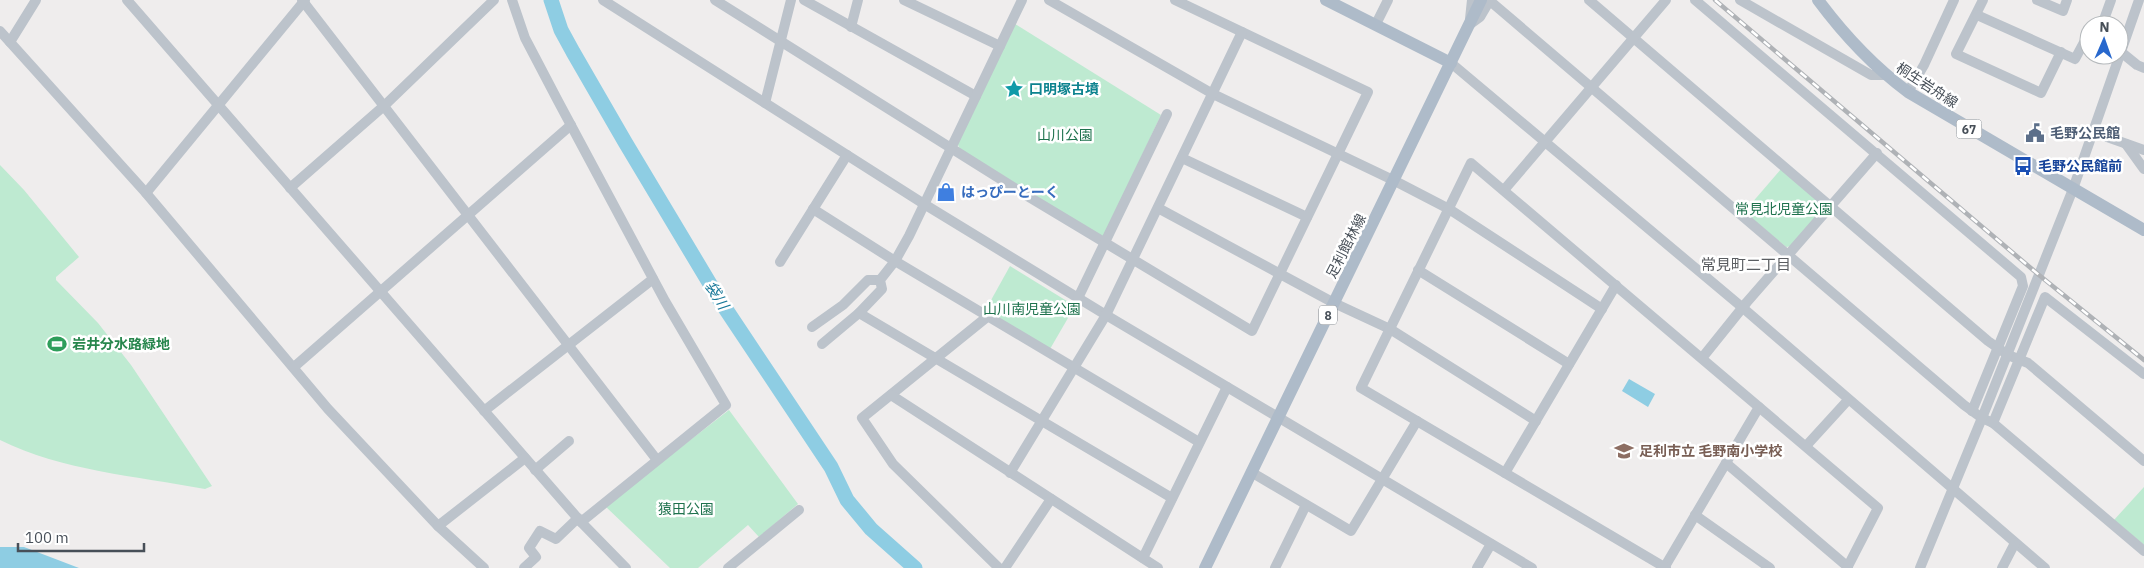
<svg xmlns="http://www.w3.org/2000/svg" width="2144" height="568" viewBox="0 0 2144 568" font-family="'IBM Plex Sans','Noto Sans JP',sans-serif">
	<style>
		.green { fill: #beead1 }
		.water { fill: #8ecde3 }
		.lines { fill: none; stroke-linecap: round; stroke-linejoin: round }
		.river { stroke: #8ecde3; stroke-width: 15 }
		.minor { stroke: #bcc3cb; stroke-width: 10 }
		.major { stroke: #aebbc9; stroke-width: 12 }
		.rail-casing { stroke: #afb2b6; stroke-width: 4.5 }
		.rail { stroke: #fff; stroke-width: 2.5; stroke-dasharray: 8; stroke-linecap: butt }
		.labels { text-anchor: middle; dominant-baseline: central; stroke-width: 5; stroke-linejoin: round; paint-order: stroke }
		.shield { fill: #fff; stroke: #7e848a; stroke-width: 1 }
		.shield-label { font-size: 12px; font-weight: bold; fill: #474f58 }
		.street-label { font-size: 14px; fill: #474f58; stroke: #fff }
		.culture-label { font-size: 14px; font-weight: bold; fill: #0d838f; stroke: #fff; text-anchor: start }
		.service-label { font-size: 14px; font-weight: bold; fill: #4e5e75; stroke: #fff; text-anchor: start }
		.park-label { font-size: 14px; fill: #1e724d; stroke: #fff }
		.transit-label { font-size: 14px; font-weight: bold; fill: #164399; stroke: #fff; text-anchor: start }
		.shop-label { font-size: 14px; font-weight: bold; fill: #366cbe; stroke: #fff; text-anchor: start }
		.leisure-label { font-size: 14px; font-weight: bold; fill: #27864d; stroke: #fff; text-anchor: start }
		.education-label { font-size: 14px; font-weight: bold; fill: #785e54; stroke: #fff; text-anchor: start }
		.neighbourhood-label { font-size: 15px; fill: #5a5d61; stroke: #fff }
		.water-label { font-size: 15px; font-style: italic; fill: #187899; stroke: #fff }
	</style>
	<rect width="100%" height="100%" fill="#efeded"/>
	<!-- green -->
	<g class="green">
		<path d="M1015 24 1161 115 1103 238 960 149 957 143Z"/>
		<path d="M0 165 24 190 79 257 56 277V280L98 323 131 365 212 486 205 489C136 476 63 471 0 440Z"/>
		<path d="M1781 169 1822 204V211L1792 246 1786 247 1744 212Z"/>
		<path d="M1010 266 1075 306 1050 349 985 311Z"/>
		<path d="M729 410 798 504 759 537 748 525 698 568H670L605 506Z"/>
		<path d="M2144 487V545L2114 520Z"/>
	</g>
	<!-- water -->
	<g class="water">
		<path d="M1629 379 1655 394 1648 407 1622 391Z"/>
		<path d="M0 547H24L79 568H0Z"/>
	</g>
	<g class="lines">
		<!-- river -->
		<path class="river" d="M551 0 561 30 573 52 625 142 719 299 831 467 847 500 871 529 915 568"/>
		<!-- minor -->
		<g class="minor">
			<path d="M127 0 581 522 626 568"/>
			<path d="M302 0 657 460"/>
			<path d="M512 0 525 38 558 101 665 301 726 405 581 522"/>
			<path d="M603 0 924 204 1106 315 1532 568"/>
			<path d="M715 0 1029 197 1252 331 1368 92 1175 0"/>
			<path d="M804 0 976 96"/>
			<path d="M904 0 1000 46"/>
			<path d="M1049 0 1213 94 1395 181 1449 209 1602 309"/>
			<path d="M1589 0 1988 341 2008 355 2028 363 2144 461"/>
			<path d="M1695 0 2021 277 2023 286 1972 411"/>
			<path d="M1740 0 1871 75H1885"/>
			<path d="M1983 0 1956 54 2041 93 2061 52"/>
			<path d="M2037 0 2063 11 2067 0"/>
			<path d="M1490 1 1964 405 1982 418 1993 423 2144 551"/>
			<path d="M1977 15 2075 59 2089 33"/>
			<path d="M1470 19 1472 0"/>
			<path d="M1376 24 1388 0"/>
			<path d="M1469 25 1480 17 1490 0"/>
			<path d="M2102 25 2111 0"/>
			<path d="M851 27 858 0"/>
			<path d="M0 31 146 193 328 409 438 526 484 568"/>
			<path d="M10 42 36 0"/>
			<path d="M2121 52 2137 65 2144 68"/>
			<path d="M1451 63 1743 308 2045 568"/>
			<path d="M1908 92 1924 65 1954 0"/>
			<path d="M765 103 791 0"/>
			<path d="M2093 132 2144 150"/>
			<path d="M2126 144 2144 169"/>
			<path d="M1182 158 1307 217"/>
			<path d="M290 188 385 105 494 0"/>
			<path d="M1504 190 1666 0"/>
			<path d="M146 193 305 0"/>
			<path d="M1158 208 1334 303 1390 329 1536 421"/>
			<path d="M813 209 895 261 1199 442"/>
			<path d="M780 262 847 155"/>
			<path d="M1418 270 1569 364"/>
			<path d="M1078 298 1167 114"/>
			<path d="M859 313 1172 498"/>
			<path d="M987 317 862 418 893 464 999 568"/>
			<path d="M812 327 843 305 868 280H880"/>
			<path d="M822 344 859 313 882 289 880 280 895 261 909 236 1022 0"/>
			<path d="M1702 358 1747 302 1877 153"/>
			<path d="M294 367 571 125"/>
			<path d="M891 395 1158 568"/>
			<path d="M484 411 653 279"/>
			<path d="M1993 423 2045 297 2144 374"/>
			<path d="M1806 446 1848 400"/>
			<path d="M1726 463 1848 567"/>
			<path d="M535 470 569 441"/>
			<path d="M1251 472 1351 531 1417 421"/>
			<path d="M1010 473 1106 315 1242 32"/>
			<path d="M1505 473 1616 285"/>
			<path d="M1695 515 1770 568"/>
			<path d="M438 526 525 458"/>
			<path d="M1143 558 1227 387"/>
			<path d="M524 568 536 557 529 548 540 531 556 539 578 518"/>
			<path d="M728 568 799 510"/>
			<path d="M1005 568 1051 499"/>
			<path d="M1275 568 1306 505"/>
			<path d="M1477 568 1491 544"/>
			<path d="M1664 568 1759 407"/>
			<path d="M1666 568 1361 388 1471 163 1878 508 1847 568"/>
			<path d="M1920 568 1982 418 2073 189 2139 0"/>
			<path d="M2002 568 2015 543"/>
		</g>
		<!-- major -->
		<g class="major">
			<path d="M1326 0 1451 63"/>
			<path d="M1818 0C1844 35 1873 66 1908 92L2144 230"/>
			<path d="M1205 568 1481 0"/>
		</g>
		<!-- rail casing -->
		<g class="rail-casing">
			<path id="rail" d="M1715 0 2039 275 2144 360"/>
		</g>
		<!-- rail -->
		<use href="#rail" class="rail"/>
	</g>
	<!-- icons -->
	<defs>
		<g id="sight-bare" transform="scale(1.5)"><path d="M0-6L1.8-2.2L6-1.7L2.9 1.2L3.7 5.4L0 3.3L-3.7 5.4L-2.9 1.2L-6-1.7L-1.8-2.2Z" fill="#0f9aa8" stroke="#fff" stroke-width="2.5" paint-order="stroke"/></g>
		<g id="civic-bare" transform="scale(1.5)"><path d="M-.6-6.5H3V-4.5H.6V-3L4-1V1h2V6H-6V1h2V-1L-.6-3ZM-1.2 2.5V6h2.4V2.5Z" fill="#5c6f8a" stroke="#fff" stroke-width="2.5" paint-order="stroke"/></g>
		<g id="bus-bare" transform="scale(1.5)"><path d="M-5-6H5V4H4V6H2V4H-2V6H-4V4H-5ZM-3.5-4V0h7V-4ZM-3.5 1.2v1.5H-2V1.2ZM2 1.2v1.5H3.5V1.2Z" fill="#1a4fb4" stroke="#fff" stroke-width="2.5" paint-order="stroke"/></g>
		<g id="shop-bare" transform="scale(1.5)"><path d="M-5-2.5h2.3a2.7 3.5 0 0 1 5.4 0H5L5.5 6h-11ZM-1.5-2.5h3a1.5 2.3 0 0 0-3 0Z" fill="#3f7fe0" stroke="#fff" stroke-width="2.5" paint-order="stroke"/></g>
		<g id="stadium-bare" transform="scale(1.5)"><path d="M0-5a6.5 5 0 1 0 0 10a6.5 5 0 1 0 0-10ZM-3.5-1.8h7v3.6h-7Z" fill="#2e9e5b" stroke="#fff" stroke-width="2.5" paint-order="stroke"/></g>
		<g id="school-bare" transform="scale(1.5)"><path d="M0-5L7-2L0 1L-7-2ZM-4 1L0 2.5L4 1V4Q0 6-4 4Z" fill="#8d6e63" stroke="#fff" stroke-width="2.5" paint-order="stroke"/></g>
	</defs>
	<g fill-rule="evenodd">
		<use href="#sight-bare" x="1014" y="89"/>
		<use href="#civic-bare" x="2035" y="133"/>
		<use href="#bus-bare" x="2023" y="166"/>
		<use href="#shop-bare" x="946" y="192"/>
		<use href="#stadium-bare" x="57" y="344"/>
		<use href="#school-bare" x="1624" y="451"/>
	</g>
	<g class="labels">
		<!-- shield labels -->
		<g class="shield">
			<rect x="1956.5" y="119.5" width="25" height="19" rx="4"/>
			<rect x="1319" y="305.5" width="18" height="19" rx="4"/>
		</g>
		<g class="shield-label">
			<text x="1969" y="129">67</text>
			<text x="1328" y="315">8</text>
		</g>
		<!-- street labels -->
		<g class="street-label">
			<text transform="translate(1927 85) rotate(33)">桐生岩舟線</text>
			<text transform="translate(1346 246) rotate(-63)">足利館林線</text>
		</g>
		<!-- culture labels -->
		<g class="culture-label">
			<text x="1029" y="89">口明塚古墳</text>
		</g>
		<!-- service labels -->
		<g class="service-label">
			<text x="2050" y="133">毛野公民館</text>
		</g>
		<!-- park labels -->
		<g class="park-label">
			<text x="1065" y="135">山川公園</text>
			<text x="1784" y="209">常見北児童公園</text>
			<text x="1032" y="309">山川南児童公園</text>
			<text x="686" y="509">猿田公園</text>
		</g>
		<!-- transit labels -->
		<g class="transit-label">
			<text x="2038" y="166">毛野公民館前</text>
		</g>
		<!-- shop labels -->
		<g class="shop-label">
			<text x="961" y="192">はっぴーとーく</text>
		</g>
		<!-- leisure labels -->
		<g class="leisure-label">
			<text x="72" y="344">岩井分水路緑地</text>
		</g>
		<!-- education labels -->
		<g class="education-label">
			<text x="1639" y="451">足利市立 毛野南小学校</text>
		</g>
		<!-- neighbourhood labels -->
		<g class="neighbourhood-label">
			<text x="1746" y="264">常見町二丁目</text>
		</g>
		<!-- water labels -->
		<g class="water-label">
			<text transform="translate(717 295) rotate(58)">袋川</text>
		</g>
	</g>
	<!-- north arrow -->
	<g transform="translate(2104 40) rotate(2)"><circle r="24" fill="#ffffff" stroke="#b5b9bc"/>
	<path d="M0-4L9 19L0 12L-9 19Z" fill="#2868cd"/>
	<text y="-8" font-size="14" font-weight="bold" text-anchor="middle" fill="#474f58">N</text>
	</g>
	<!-- scale -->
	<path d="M18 543v8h126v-8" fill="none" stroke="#474f58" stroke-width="2.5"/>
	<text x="25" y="543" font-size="15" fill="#474f58" stroke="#ffffff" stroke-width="4" paint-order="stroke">100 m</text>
</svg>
